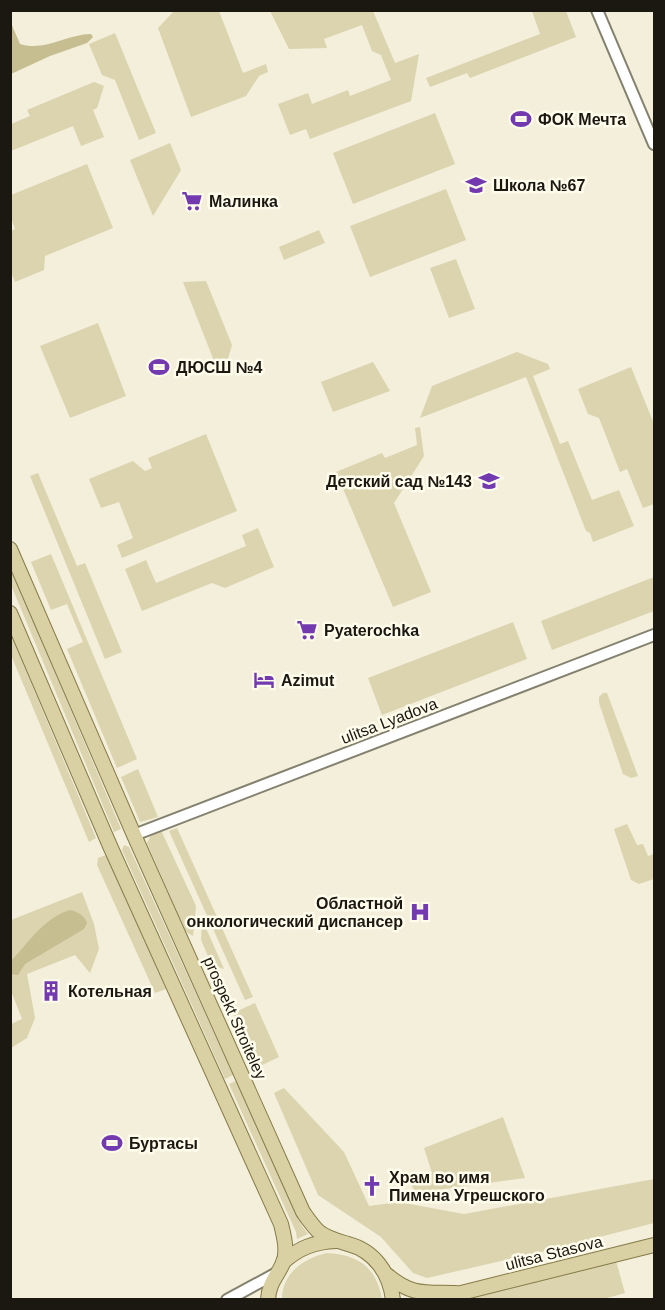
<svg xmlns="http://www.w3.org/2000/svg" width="665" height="1310" viewBox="0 0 665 1310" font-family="Helvetica,sans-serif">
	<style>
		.green { fill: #dbd4af }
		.forest { fill: #c6bd91 }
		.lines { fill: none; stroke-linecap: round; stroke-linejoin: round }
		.minor-casing { stroke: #84816e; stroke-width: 14 }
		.major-casing { stroke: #857b48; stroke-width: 16 }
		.minor { stroke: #fff; stroke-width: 10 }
		.major { stroke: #d9d0a3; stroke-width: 14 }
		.labels { text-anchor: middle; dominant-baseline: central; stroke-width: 5; stroke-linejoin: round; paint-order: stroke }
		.poi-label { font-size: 16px; font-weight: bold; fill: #1a1811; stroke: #fffcec; text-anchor: start }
		.street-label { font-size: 16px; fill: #1a1811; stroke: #fffcec }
	</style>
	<rect width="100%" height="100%" fill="#f3efdb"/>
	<!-- green -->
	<g class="green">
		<path d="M174 11H219L243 73 266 64 268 72 259 76 246 96 191 117 158 28Z"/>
		<path d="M270 11H373L395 63 419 54 411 101 310 139 306 129 290 135 278 104 308 93 312 104 348 90 350 96 391 80 381 55 372 51 362 25 324 39 327 48 289 49Z"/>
		<path d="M532 11H566L576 37 470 78 467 73 430 87 426 78 540 34Z"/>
		<path d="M115 33 156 133 139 140 115 80 102 75 89 44Z"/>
		<path d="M94 82 104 86 97 108 93 110 104 137 81 146 73 126 11 151V124L30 116 27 110Z"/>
		<path d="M435 113 455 164 353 204 333 153Z"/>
		<path d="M170 143 181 170 153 216 130 160Z"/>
		<path d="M87 164 113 228 45 256 44 270 15 282 11 272V231L15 229 11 218V195Z"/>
		<path d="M446 189 466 240 370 277 350 226Z"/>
		<path d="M319 230 325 243 284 260 279 247Z"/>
		<path d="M456 259 475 309 449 318 430 268Z"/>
		<path d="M206 281 232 345 227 362 216 366 183 282Z"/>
		<path d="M98 323 126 396 70 418 40 346Z"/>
		<path d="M517 352 548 364 550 369 533 376 560 444 568 441 592 500 619 490 634 526 593 542 590 533 586 531 526 377 420 418 432 386Z"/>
		<path d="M373 362 390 391 333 412 321 382Z"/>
		<path d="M631 367 654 424V504L643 508 627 469 620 472 599 418 588 414 578 389Z"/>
		<path d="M420 427 424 456 394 503 431 592 393 607 336 472 382 453 385 458 417 445 415 428Z"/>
		<path d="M206 434 237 511 122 558 117 545 133 538 119 502 101 508 89 479 133 461 145 471 152 468 148 458Z"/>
		<path d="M38 473 77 566 85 563 122 652 105 659 30 476Z"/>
		<path d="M258 528 274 567 225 588 212 583 142 611 125 569 146 560 156 583 246 546 242 535Z"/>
		<path d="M51 554 137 759 117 768 67 649 83 642 67 604 51 610 31 562Z"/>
		<path d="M10 566 121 829 114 832 11 585Z"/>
		<path d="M654 577V611L552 650 541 621Z"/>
		<path d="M513 622 527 659 382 715 368 678Z"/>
		<path d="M11 635 96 838 89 842 11 655Z"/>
		<path d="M603 693H607L638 776 631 778 623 774 599 703V697Z"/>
		<path d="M138 769 158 817 140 822 121 777Z"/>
		<path d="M627 824 637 845 643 844 648 856 654 854V879L639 884 631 880 614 829Z"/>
		<path d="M160 828 196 906 193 936 186 932 147 843 152 833Z"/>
		<path d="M177 828 253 997 245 1000 169 831Z"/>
		<path d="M124 845 129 847 233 1075 225 1079 122 850Z"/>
		<path d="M106 855 166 989 155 993 97 865 98 858Z"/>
		<path d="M82 892 94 924 99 949 90 973 75 955 27 974 35 1018 27 1038 11 1048V1024L22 1019 11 991V920Z"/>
		<path d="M202 919 224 969 212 965 201 940Z"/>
		<path d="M255 1003 279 1057 258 1067 233 1013Z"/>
		<path d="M236 1081 302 1226 308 1234 297 1239 296 1232 229 1084Z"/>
		<path d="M284 1088 344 1152 369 1206 399 1202 464 1214 654 1179V1223L545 1251 427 1278 413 1273 381 1237 318 1195 274 1093Z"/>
		<path d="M503 1117 525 1178 416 1193 410 1183 432 1173 424 1148Z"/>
		<path d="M327 1253C359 1255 376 1267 382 1299H282C282 1273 304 1258 327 1253Z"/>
		<path d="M616 1261 625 1293 600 1300H464Z"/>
	</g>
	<!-- forest -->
	<g class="forest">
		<path d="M11 23 20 44C45 52 67 34 91 34L93 37 87 43 50 56 11 74Z"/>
		<path d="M70 910C78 912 84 915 87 923L84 929 25 964 18 975 11 974V961C28 943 45 917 70 910Z"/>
	</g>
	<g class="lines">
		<!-- minor casing -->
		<g class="minor-casing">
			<g id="minor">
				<path d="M597 10 654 144"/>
				<path d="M134 835 654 635"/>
				<path d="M227 1300 275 1274"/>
			</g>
		</g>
		<!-- major casing -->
		<g class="major-casing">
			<g id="major">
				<path d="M10 549 134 835 303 1212C308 1219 312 1225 318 1231 326 1238 338 1241 348 1244 375 1251 390 1274 393 1300"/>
				<path d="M10 613 110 846 281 1224C284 1236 288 1252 283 1263 277 1277 269 1282 268 1300"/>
				<path d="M283 1262C299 1248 314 1242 336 1241"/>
				<path d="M387 1275C412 1296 425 1292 456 1293"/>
				<path d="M445 1300 461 1293 654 1245"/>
			</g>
		</g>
		<!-- minor -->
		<use href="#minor" class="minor"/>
		<!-- major -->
		<use href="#major" class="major"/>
	</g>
	<!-- icons -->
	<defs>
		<g id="stadium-bare" transform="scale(1.62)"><path d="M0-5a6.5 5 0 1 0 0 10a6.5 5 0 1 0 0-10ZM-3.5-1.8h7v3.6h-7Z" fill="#733ab0" stroke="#fffcec" stroke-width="2.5" paint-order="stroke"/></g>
		<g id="school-bare" transform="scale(1.62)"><path d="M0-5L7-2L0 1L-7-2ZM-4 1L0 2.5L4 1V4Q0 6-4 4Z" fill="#733ab0" stroke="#fffcec" stroke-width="2.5" paint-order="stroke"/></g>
		<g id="supermarket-bare" transform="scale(1.62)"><path d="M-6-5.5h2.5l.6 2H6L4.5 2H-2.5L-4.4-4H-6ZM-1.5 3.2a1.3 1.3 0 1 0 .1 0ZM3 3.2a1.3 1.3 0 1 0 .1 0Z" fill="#733ab0" stroke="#fffcec" stroke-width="2.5" paint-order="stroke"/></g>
		<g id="hotel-bare" transform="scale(1.62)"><path d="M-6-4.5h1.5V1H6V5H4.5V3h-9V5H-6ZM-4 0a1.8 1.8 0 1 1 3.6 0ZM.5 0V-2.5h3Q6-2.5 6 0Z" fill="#733ab0" stroke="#fffcec" stroke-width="2.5" paint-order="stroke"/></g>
		<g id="hospital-bare" transform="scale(1.62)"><path d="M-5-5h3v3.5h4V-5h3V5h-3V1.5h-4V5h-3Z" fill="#733ab0" stroke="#fffcec" stroke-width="2.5" paint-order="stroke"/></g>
		<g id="building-bare" transform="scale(1.62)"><path d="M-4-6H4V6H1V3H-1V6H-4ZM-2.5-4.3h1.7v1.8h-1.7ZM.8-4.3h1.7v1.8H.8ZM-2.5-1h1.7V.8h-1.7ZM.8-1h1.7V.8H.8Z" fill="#733ab0" stroke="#fffcec" stroke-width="2.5" paint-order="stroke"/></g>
		<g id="church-bare" transform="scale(1.62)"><path d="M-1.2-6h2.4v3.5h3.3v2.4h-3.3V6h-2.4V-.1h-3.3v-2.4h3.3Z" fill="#733ab0" stroke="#fffcec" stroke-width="2.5" paint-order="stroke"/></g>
	</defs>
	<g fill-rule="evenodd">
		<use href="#stadium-bare" x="521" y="119"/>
		<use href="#school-bare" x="476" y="185"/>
		<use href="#supermarket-bare" x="192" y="201"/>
		<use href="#stadium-bare" x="159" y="367"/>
		<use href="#school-bare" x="489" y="481"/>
		<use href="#supermarket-bare" x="307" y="630"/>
		<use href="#hotel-bare" x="264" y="680"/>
		<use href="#hospital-bare" x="420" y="912"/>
		<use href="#building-bare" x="51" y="991"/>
		<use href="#stadium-bare" x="112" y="1143"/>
		<use href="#church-bare" x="372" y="1186"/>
	</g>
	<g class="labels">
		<!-- poi labels -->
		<g class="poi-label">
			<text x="538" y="119">ФОК Мечта</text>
			<text x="493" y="185">Школа №67</text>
			<text x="209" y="201">Малинка</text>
			<text x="176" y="367">ДЮСШ №4</text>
			<text x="472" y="481" text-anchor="end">Детский сад №143</text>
			<text x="324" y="630">Pyaterochka</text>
			<text x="281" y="680">Azimut</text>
			<text x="403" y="903" text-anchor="end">Областной<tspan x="403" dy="18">онкологический диспансер</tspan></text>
			<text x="68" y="991">Котельная</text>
			<text x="129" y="1143">Буртасы</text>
			<text x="389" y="1177">Храм во имя<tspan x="389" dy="18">Пимена Угрешского</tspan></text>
		</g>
		<!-- street labels -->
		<g class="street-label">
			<text transform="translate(389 721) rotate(-21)">ulitsa Lyadova</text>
			<text transform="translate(235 1018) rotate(66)">prospekt Stroiteley</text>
			<text transform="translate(554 1253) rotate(-14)">ulitsa Stasova</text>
		</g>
	</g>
	<!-- border -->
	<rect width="665" height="1310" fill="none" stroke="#1a1811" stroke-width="24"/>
</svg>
